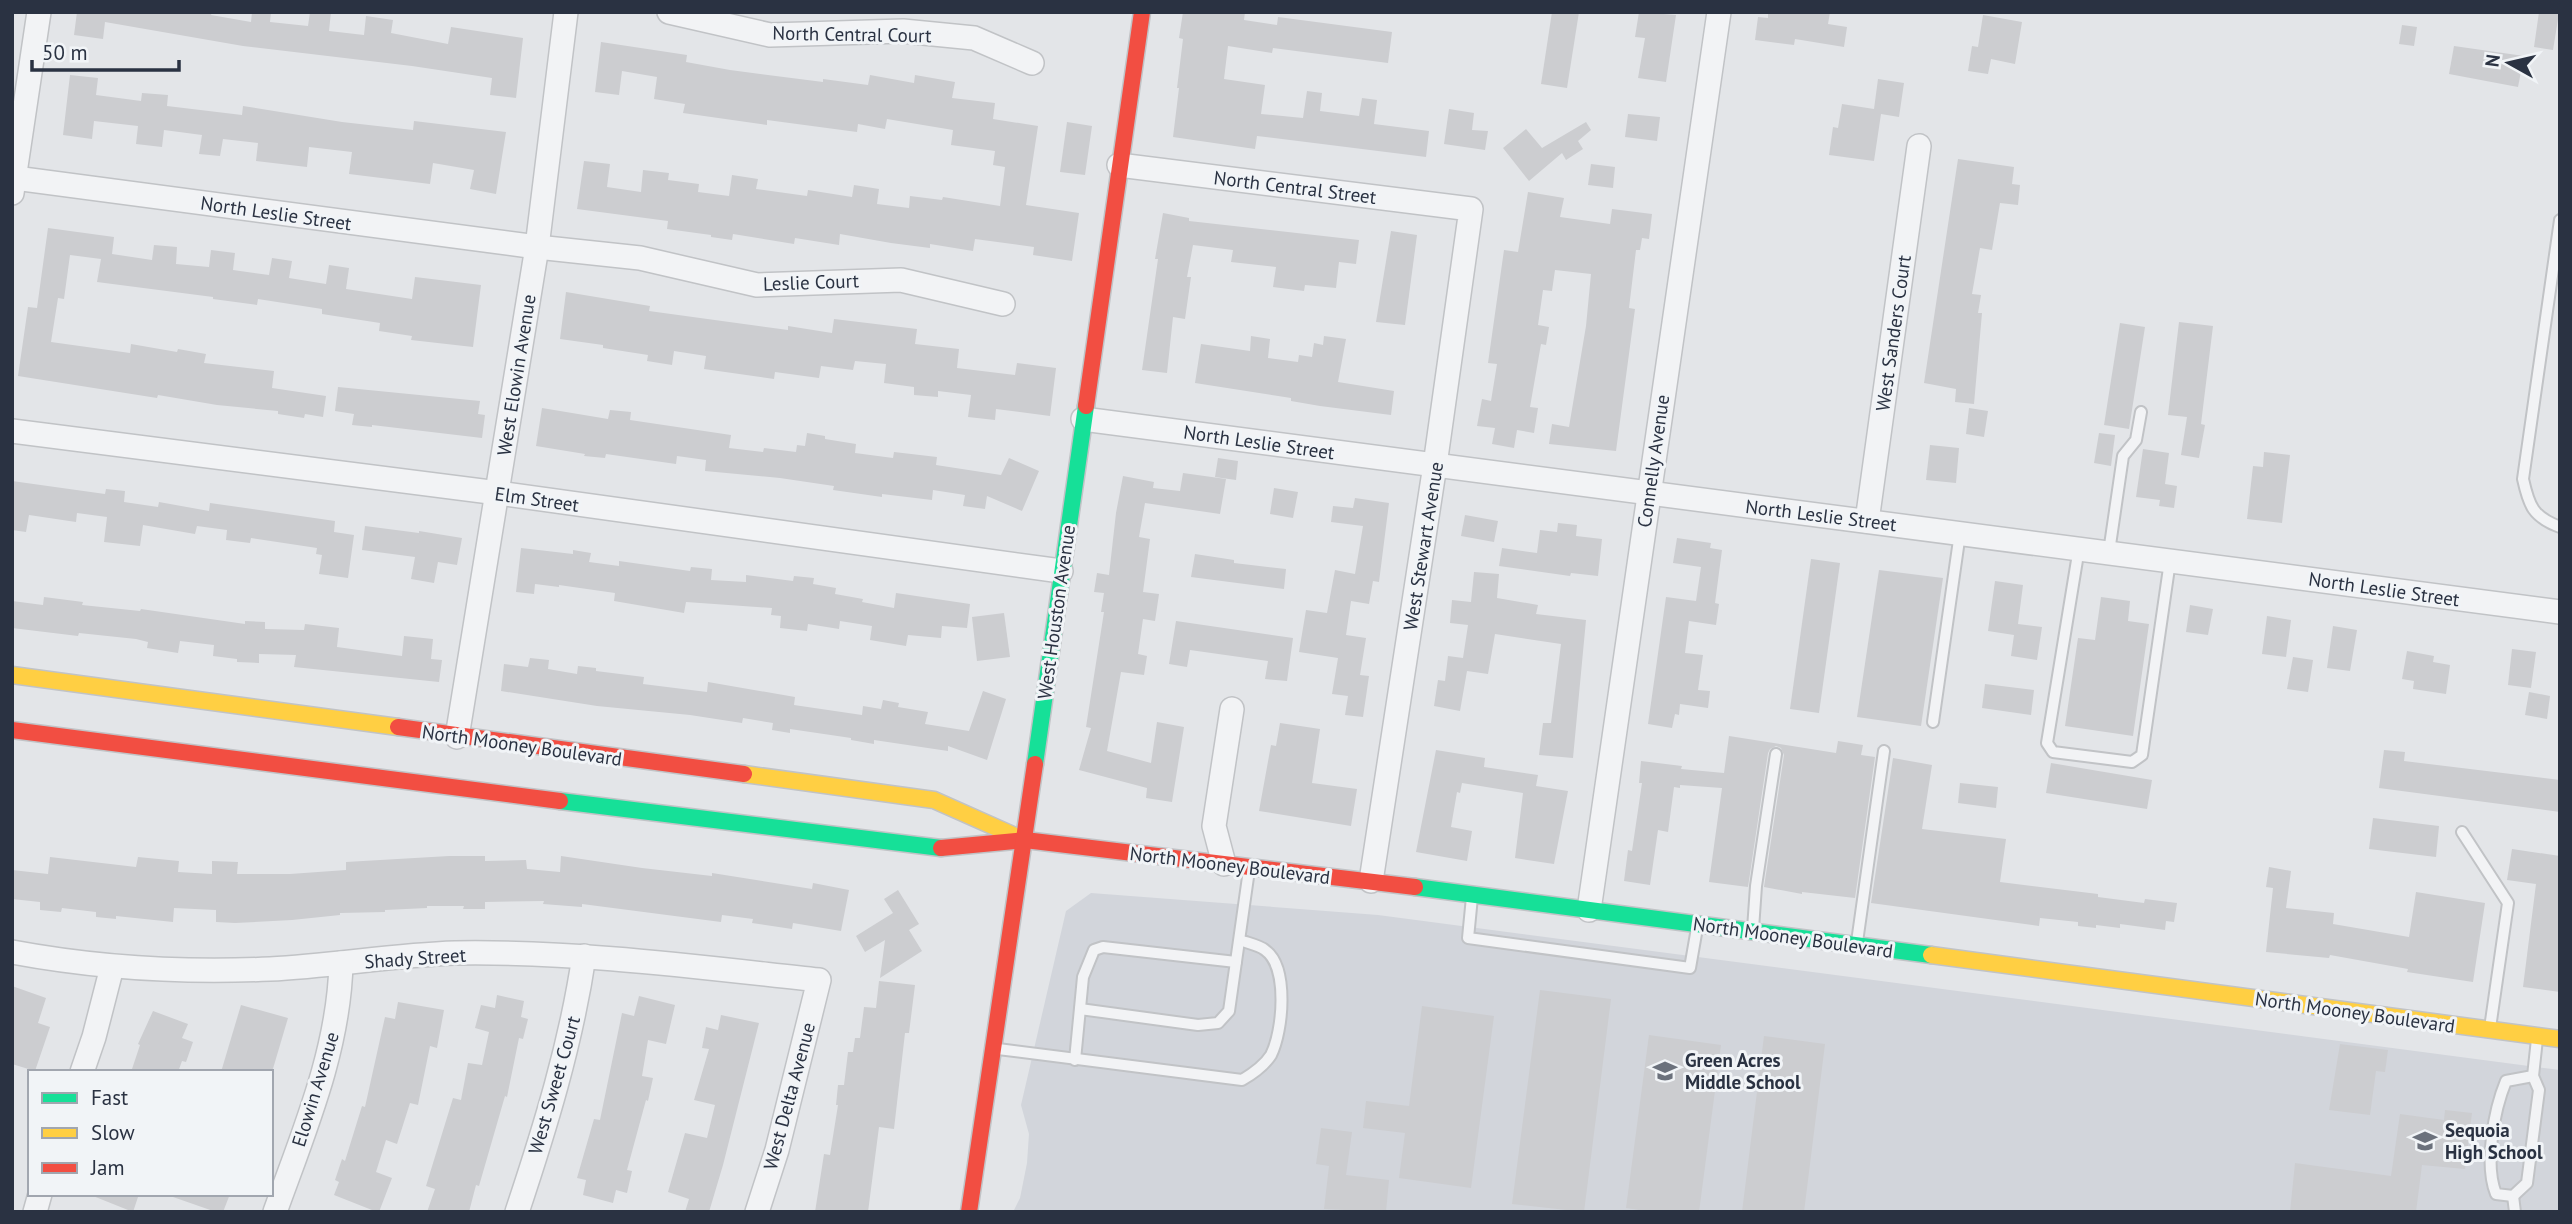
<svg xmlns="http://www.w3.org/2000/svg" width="2572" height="1224" viewBox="0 0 2572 1224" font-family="'PT Sans',sans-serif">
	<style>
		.built { fill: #d2d5db }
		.building { fill: #cccdd0 }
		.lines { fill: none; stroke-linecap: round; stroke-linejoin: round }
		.lane-casing { stroke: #c1c3c6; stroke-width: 14 }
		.street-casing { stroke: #c1c3c6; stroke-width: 26 }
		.fast-casing { stroke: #c1c3c6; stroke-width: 19 }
		.slow-casing { stroke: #c1c3c6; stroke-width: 19 }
		.jam-casing { stroke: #c1c3c6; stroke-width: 19 }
		.lane { stroke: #f2f3f5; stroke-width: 10 }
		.street { stroke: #f2f3f5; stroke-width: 23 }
		.fast { stroke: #16e098; stroke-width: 16 }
		.slow { stroke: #ffcf43; stroke-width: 16 }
		.jam { stroke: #f24e42; stroke-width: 16 }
		.labels { text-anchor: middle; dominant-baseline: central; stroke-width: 6; stroke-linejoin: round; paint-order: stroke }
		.street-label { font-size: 19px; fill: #2a3242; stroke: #f1f4f7 }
		.poi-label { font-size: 19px; font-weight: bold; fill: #2a3242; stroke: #f1f4f7; text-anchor: start }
	</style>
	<rect width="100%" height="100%" fill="#e3e5e8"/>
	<!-- built -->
	<path class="built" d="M1091 893 1378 915 2560 1070V1212H1013L1020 1198 1027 1163 1029 1134 1021 1105 1066 911Z"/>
	<!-- building -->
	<g class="building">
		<path d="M77 12H212L211 15 251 22 252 12H271L270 22 308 26 310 12H331L329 31 364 35 366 16 393 20 391 33 448 44 451 27 523 38 516 98 490 95 492 78 412 66 243 46 105 22 103 39 74 35Z"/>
		<path d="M1183 12H1245L1244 20 1277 25 1278 17 1392 32 1388 63 1273 48 1272 53 1228 46 1224 79 1265 85 1261 114 1303 118 1307 91 1322 93 1320 111 1359 116 1362 98 1377 100 1374 124 1429 131 1426 157 1257 136 1255 149 1173 137 1179 88H1177L1183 39 1179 38Z"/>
		<path d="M1552 12H1579L1567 88 1541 84Z"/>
		<path d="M1639 12 1676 15 1666 82 1638 78 1645 38 1635 37Z"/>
		<path d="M1768 12H1830L1828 24 1847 27 1844 47 1795 39 1794 45 1755 40 1758 17 1768 18Z"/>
		<path d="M2539 12 2559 13 2553 50 2534 47Z"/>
		<path d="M1983 15 2022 22 2015 64 1991 59 1988 74 1968 71 1972 46 1978 47Z"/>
		<path d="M2402 25 2417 27 2414 46 2399 44Z"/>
		<path d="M601 42 687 55 686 62 730 70 823 82V79L868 85 870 75 914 83 915 75 955 82 952 98 995 103 993 119 1038 126 1026 205 1079 213 1072 261 1033 255 1034 247 975 239 973 251 930 244V248L891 243 840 234 839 245 795 238 794 244 733 234 732 240 711 237V235L667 229 668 221 577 209 584 161 610 164 607 187 641 192 643 170 669 173 668 180 699 184 698 192 729 196 732 175 758 179 756 189 807 196 808 190 852 197 854 185 879 189 877 204 909 208 910 196 942 200 943 197 1000 206 1005 167 993 165 995 151 951 145 953 130 887 119 885 129 858 124 857 132 767 120V125L683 113 685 104 654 99 657 77 622 71 619 95 595 92Z"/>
		<path d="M2454 46 2524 56 2518 87 2449 74Z"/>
		<path d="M70 75 98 78 96 95 141 101 142 93 168 95 167 106 242 115 243 106 342 122 413 130 414 121 506 132 496 194 470 189 474 170 433 163 430 184 349 174 352 152 309 147 307 167 256 161 258 143 223 139 220 156 199 154 202 135 164 130 162 147 136 144 138 126 94 121 92 139 63 135Z"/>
		<path d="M1878 79 1904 83 1899 117 1881 114 1874 161 1829 155 1833 127 1838 128 1842 104 1874 109Z"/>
		<path d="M1449 109 1474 113 1472 130 1488 131 1485 150 1444 144Z"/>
		<path d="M1628 114 1660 117 1657 141 1625 137Z"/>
		<path d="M1067 122 1092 126 1085 175 1060 172Z"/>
		<path d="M1586 122 1591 130 1578 141 1583 149 1566 160 1562 153 1529 181 1503 148 1526 129 1542 148Z"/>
		<path d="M1958 159 2014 167 2012 184 2020 185 2018 205 2000 203 1992 250 1980 248 1972 294 1981 295 1978 313H1982L1974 404 1955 402 1956 389 1924 383Z"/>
		<path d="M1591 164 1615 167 1613 188 1588 185Z"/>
		<path d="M1528 192 1564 198 1560 217 1610 224 1612 209 1652 214 1649 239 1642 238 1640 250H1636L1629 308 1635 309 1616 451 1549 444 1552 424 1569 427 1586 326 1591 274 1555 270 1552 291 1543 290 1538 325 1549 327 1546 345 1541 344 1530 407 1538 408 1534 433 1517 430 1514 448 1492 444 1495 428 1477 426 1482 399 1491 401 1497 364 1488 363 1504 250 1518 252Z"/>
		<path d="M1163 213 1189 218V221L1359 240 1356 264 1339 262 1336 288 1305 285 1304 291 1273 287 1276 267 1231 262 1233 250 1193 245 1187 277H1191L1185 319 1173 317 1167 373 1142 370 1158 259H1155Z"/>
		<path d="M48 228 114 237 112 254 152 260 154 245 177 247 176 264 209 267 211 250 235 253 233 270 269 275 272 258 292 261 289 278 326 284 329 265 349 268 346 289 412 299 415 277 481 285 473 347 411 340 412 336 379 331 380 323 322 314V309L258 299 257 305 213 299V297L97 282 101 259 70 255 64 299 58 298 51 342 130 353 131 344 177 352 178 349 206 354 204 363 274 371 272 388 326 396 323 417 305 414 304 418 278 414V411L217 405 158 395 157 398 18 376 28 307 37 308Z"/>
		<path d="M1391 231 1417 235 1405 325 1376 322Z"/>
		<path d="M566 292 650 306 649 311 788 330V326L832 333 834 319 917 329 915 344 959 349 957 368 1015 375 1017 363 1056 368 1050 416 996 409 995 420 968 417 971 395 938 391V397L914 395V387L884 383 886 364 855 361 853 370 821 366 819 378 775 372 774 379 704 369 706 356 674 351 672 365 647 361 648 355 603 348V345L560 339Z"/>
		<path d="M2179 322 2213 326 2201 424 2205 425 2199 458 2181 455 2187 417 2168 415Z"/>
		<path d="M2120 323 2145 327 2129 429 2104 425Z"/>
		<path d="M1251 336 1270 339 1268 358 1298 362 1299 355 1312 357 1314 343 1323 345 1324 336 1346 339 1338 382 1394 391 1391 415 1320 406 1291 401V398L1195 383 1201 344 1250 351Z"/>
		<path d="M338 387 480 401 478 414 485 415 482 438 372 425V427L352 425 354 414 335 411Z"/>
		<path d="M542 408 608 419 610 410 631 412 630 420 731 435 729 448 763 452 764 448 796 452 797 445 805 446 807 433 825 436V439L856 444 855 453 893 458 894 452 937 457 936 465 1001 475 1009 458 1039 471 1022 511 987 496 985 509 963 506 965 495 933 490 932 500 882 494V497L833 490 834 486 780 478 705 471 706 460 677 456 676 464 606 454 605 458 584 456 585 454 536 446Z"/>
		<path d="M1969 408 1988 411 1984 437 1966 434Z"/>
		<path d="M2099 433 2115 435 2111 466 2094 463Z"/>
		<path d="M1930 445 1959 448 1956 483 1926 480Z"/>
		<path d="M2143 449 2169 453 2165 484 2177 486 2174 508 2159 506 2160 500 2136 497Z"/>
		<path d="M2264 452 2290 455 2282 523 2247 519 2253 466 2263 467Z"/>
		<path d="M1218 458 1238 461 1236 480 1215 477Z"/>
		<path d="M1183 473 1226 479 1220 514 1145 503 1139 537 1150 539 1143 592 1159 594 1155 621 1143 619 1138 654 1147 656 1144 675 1121 672 1107 751 1151 763 1157 722 1184 727 1172 802 1146 798 1147 788 1079 770 1091 728 1086 727 1104 612H1101L1104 593 1094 592 1097 573 1109 575 1116 513 1123 476 1154 482 1153 488 1180 491Z"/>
		<path d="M12 481 105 494 106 489 125 491 124 502 158 507 159 502 209 511 210 503 335 521 334 532 354 535 348 578 319 574 322 555 316 554 317 548 251 538 250 543 226 540 227 530 197 526 195 534 143 525 140 546 104 542 107 517 77 513 76 522 29 515 26 532 12 530Z"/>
		<path d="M1274 488 1298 492 1293 518 1270 514Z"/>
		<path d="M1355 498 1389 503 1379 582 1373 581 1369 604 1351 601 1346 635 1366 638 1360 675 1369 676 1363 717 1345 715 1348 696 1332 694 1338 658 1299 652 1306 610 1327 613 1335 570 1355 574 1363 526 1331 522 1333 506 1353 508Z"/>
		<path d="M1465 515 1498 521 1494 542 1461 536Z"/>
		<path d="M1558 523 1577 525 1576 536 1602 539 1598 576 1571 573 1570 576 1499 566 1502 548 1537 553 1540 530 1557 532Z"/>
		<path d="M365 526 419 533V531L462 538 457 565 438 562 434 583 411 579 415 557 362 550Z"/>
		<path d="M1677 538 1711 543 1710 548 1722 550 1715 603 1719 604 1716 625 1689 621 1685 653 1703 655 1698 690 1710 691 1708 708 1680 704 1679 715 1675 714 1672 728 1648 724 1666 597 1696 601 1701 567 1673 563Z"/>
		<path d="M521 548 573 554V550L591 553 589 562 619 566V561L690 571 691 567 712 569 711 580 746 582V575L793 581 794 576 814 578 813 584 836 588 835 594 863 599 862 602 894 608 896 593 970 604 967 628 942 626 941 638 908 635 906 646 870 640 872 626 840 621 839 629 808 624 807 631 780 628 781 616 771 615 772 608 686 602 684 613 614 601 615 593 559 585V587L535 584 534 594 516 592Z"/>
		<path d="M1195 554 1234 560V563L1286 569 1284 589 1191 577Z"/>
		<path d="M1811 559 1840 563 1819 713 1790 709Z"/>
		<path d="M1879 570 1943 578 1921 726 1857 717Z"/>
		<path d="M1474 572 1499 574 1497 598 1538 605 1536 614 1586 620 1573 758 1539 755 1543 723H1551L1561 644 1495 634 1488 674 1467 671 1460 711 1434 706 1438 680 1445 681 1448 656 1463 658 1468 625 1450 623 1452 600 1471 602Z"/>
		<path d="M1995 581 2023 585 2018 624 2042 627 2037 660 2011 656 2014 635 1988 631Z"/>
		<path d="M44 597 83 602 82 605 140 611 141 609 245 624V621L265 622V629L304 630 305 624 339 628 337 647 402 656 404 636 433 639 431 659 442 660 439 682 294 667 296 655 259 654V663L237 662V659L213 656 214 645 180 641 178 653 147 648 148 642 136 639 79 633 78 636 12 628V601L43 605Z"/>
		<path d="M2101 597 2130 601 2128 621 2149 624 2133 736 2065 726 2078 638 2095 640Z"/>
		<path d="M2190 605 2213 609 2208 635 2186 632Z"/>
		<path d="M1004 613 1010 657 977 661 972 617Z"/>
		<path d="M2267 616 2291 620 2286 657 2262 654Z"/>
		<path d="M1176 621 1293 638 1287 681 1265 679 1268 661 1190 650 1187 667 1169 664Z"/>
		<path d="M2333 626 2357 630 2350 671 2327 668Z"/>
		<path d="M2512 649 2536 652 2531 688 2508 685Z"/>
		<path d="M2407 651 2434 656 2433 662 2450 665 2446 694 2413 689 2414 681 2402 679Z"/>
		<path d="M2293 657 2313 660 2308 692 2287 689Z"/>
		<path d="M530 658 549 660 548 669 577 674 578 666 596 668V671L644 677 643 684 707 692 708 682 795 697 794 705 862 715 863 706 881 709 883 700 899 703 898 707 928 712 925 724 969 731 983 691 1006 699 987 760 948 746V751L874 740V744L851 740V738L790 729V733L772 730 773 723 743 718 742 723 690 715 597 706 501 691 504 664 528 667Z"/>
		<path d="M1985 684 2034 690 2031 715 1982 708Z"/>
		<path d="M2529 692 2550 696 2547 719 2525 715Z"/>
		<path d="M1280 723 1320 729 1312 783 1357 789 1351 826 1259 811 1271 745 1276 746Z"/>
		<path d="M1729 736 1836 753 1838 741 1863 745 1861 755 1875 757 1855 898 1802 892V894L1764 887 1784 755 1781 748 1776 746 1770 749 1768 753 1748 887 1709 882 1722 788 1680 785V788L1674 787 1668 832 1658 830 1650 885 1624 881 1628 850 1632 851 1642 783H1639L1641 761 1682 766 1681 769 1724 773Z"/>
		<path d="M1436 750 1485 758 1484 767 1538 775 1536 786 1568 791 1554 864 1515 858 1523 793 1462 783 1460 793 1457 792 1451 827 1472 831 1467 861 1416 852Z"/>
		<path d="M2384 750 2405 752 2404 761 2560 780V812L2379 788Z"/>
		<path d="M1893 758 1932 765 1922 829 2006 839 2000 882 2098 894V897L2144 903 2145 899 2177 903 2174 922 2166 921 2165 930 2120 924V928L2096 925V928L2078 926V922L2040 918 2039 926 1871 903Z"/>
		<path d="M2051 763 2152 780 2147 809 2046 793Z"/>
		<path d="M1960 783 1998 787 1996 808 1958 803Z"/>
		<path d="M2373 818 2439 826 2436 857 2369 849Z"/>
		<path d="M2512 849 2560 856V992L2523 987 2536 884 2507 880Z"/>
		<path d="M449 856H485V861L526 860 527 869 560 872 561 856 642 868 712 876V873L812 889 813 883 849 890 841 931 793 923 792 929 752 923 753 919 722 915 721 922 582 904V907L543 904 544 901 485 902V909H463L464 906H427V908L385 910V912L340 913V915L292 920 235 923 216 922V910L174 908 173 922 116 916V919L96 917V912L62 908 61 912 40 910V902L12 899V870L48 874 50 857 136 867 138 857 179 861 178 872 212 874V861L238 862 237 874H290L346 870V862Z"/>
		<path d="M2269 867 2291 871 2286 908 2334 913 2333 924 2409 937 2416 892 2485 903 2473 982 2407 972 2408 969 2330 955 2329 958 2266 952 2273 888 2266 887Z"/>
		<path d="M898 890 919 924 909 930 922 951 880 978 885 940 865 952 856 936 893 913 884 899Z"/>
		<path d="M879 981 915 985 909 1033H905L894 1129 879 1127 868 1212H815L824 1154 830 1155 838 1105H836L838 1085H844L848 1052H853L855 1038H860L864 1007 876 1008Z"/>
		<path d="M12 986 46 998 38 1023 50 1027 35 1071 12 1064Z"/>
		<path d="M1540 990 1611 999 1584 1212 1512 1204Z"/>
		<path d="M497 995 524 1001 521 1017 528 1019 523 1039 519 1038 507 1097 505 1096 479 1186 476 1185 469 1212H427L435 1189 426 1186 453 1098 461 1100 468 1063 482 1065 489 1032 475 1028 481 1005 495 1008Z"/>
		<path d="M639 996 675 1005 666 1044 648 1040 642 1076 653 1078 648 1101 646 1100 627 1170 632 1171 627 1193 616 1190 613 1203 583 1195 586 1180 577 1178 594 1119 600 1120 622 1013 634 1016Z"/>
		<path d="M398 1002 444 1010 437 1048 430 1046 418 1105 410 1103 397 1144 386 1140 376 1172 392 1178 379 1212H377L334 1195 339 1182 335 1180 342 1159 345 1161 362 1106 365 1107 385 1017 395 1019Z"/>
		<path d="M241 1005 288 1018 272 1072H221Z"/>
		<path d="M1422 1006 1494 1016 1471 1188 1399 1178 1405 1133 1363 1128 1366 1101 1409 1106Z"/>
		<path d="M153 1011 188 1024 182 1038 193 1042 186 1062 182 1061 178 1072H131L140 1045 138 1044Z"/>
		<path d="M721 1015 759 1023 723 1165 709 1212H685L689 1199 668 1192 685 1133 707 1138 715 1105 694 1100 709 1049 702 1048 706 1027 718 1030Z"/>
		<path d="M1649 1035 1721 1045 1699 1212H1652L1626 1208Z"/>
		<path d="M1764 1036 1825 1044 1804 1212H1742Z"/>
		<path d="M2340 1044 2388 1050 2385 1072 2376 1071 2370 1115 2329 1110Z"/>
		<path d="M2445 1110 2472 1113 2465 1169 2422 1165 2416 1212H2290L2295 1163 2391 1176 2400 1114 2444 1120Z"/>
		<path d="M1321 1128 1352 1132 1346 1175 1389 1180 1386 1212 1324 1209 1329 1166 1316 1164Z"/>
		<path d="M88 1194H139L133 1212Z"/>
		<path d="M174 1194H230L223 1212H216L173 1197Z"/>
	</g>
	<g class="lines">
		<!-- lane casing -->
		<g class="lane-casing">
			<g id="lane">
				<path d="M2560 220 2523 479C2529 506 2533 517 2560 527"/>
				<path d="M2079 548 2047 743 2053 752 2132 762 2142 755 2170 561"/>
				<path d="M2109 552 2123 456 2136 440 2141 412"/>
				<path d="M1933 722 1960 533"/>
				<path d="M2462 832 2508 903 2490 1028"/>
				<path d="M1472 897 1468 938 1690 968 1697 928"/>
				<path d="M1753 929 1756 886 1776 754"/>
				<path d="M1857 942 1884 751"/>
				<path d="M1080 1009 1198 1025 1218 1023 1229 1011 1249 870"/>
				<path d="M998 1049 1242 1080C1254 1073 1264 1066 1271 1055 1283 1031 1289 967 1265 950 1259 945 1247 943 1240 940"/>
				<path d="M1075 1060 1083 977 1094 950 1103 947 1236 962"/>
				<path d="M2533 1076 2539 1090 2527 1183 2513 1196 2496 1194C2484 1164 2494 1110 2506 1081L2533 1076 2537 1039"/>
				<path d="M2513 1196 2515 1212"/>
			</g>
		</g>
		<!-- street casing -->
		<g class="street-casing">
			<g id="street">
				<path d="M669 12 770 35 903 31 974 38 1032 63"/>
				<path d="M1119 165 1471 209 1435 465 1371 881"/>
				<path d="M15 178 537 247 640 258 757 285 901 280 1003 304"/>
				<path d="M12 193 39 12"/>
				<path d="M1083 419 2560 612"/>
				<path d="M12 431 498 493 1061 571"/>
				<path d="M1867 521 1919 146"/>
				<path d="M457 737 537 247 566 12"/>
				<path d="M1224 864 1214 826 1232 709"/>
				<path d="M1589 910 1719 12"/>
				<path d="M12 952C98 968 184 973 270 969 332 966 393 955 455 953 577 951 698 967 819 980L777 1150 757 1212"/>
				<path d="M82 1072 94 1037 112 967"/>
				<path d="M35 1212 40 1194"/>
				<path d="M275 1212C304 1131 339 1050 341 963"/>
				<path d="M517 1212C545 1128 571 1044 584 956"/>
			</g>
		</g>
		<!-- fast casing -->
		<g class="fast-casing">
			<g id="fast">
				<path d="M1035 764 1086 406"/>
				<path d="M560 801 941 848"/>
				<path d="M1415 887 1931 955"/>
			</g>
		</g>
		<!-- slow casing -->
		<g class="slow-casing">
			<g id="slow">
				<path d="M12 675 398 727"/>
				<path d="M744 774 934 800 1024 840"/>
				<path d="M1931 955 2560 1039"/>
			</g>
		</g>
		<!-- jam casing -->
		<g class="jam-casing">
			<g id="jam">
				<path d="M1086 406 1142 12"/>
				<path d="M398 727 744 774"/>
				<path d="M12 730 560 801"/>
				<path d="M941 848 1025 840 1415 887"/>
				<path d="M969 1212 1035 764"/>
			</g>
		</g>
		<!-- lane -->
		<use href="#lane" class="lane"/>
		<!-- street -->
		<use href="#street" class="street"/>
		<!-- fast -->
		<use href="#fast" class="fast"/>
		<!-- slow -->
		<use href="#slow" class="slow"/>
		<!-- jam -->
		<use href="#jam" class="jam"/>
	</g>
	<!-- icons -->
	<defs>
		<g id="school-bare" transform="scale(1.89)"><path d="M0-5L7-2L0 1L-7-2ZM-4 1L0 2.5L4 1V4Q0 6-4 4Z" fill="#6b717c" stroke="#f1f4f7" stroke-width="2.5" paint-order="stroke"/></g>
	</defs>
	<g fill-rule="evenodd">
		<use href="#school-bare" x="1665" y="1071"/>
		<use href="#school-bare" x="2425" y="1141"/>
	</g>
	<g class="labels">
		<!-- street labels -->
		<g class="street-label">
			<text transform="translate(852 34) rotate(1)">North Central Court</text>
			<text transform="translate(1295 187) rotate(7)">North Central Street</text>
			<text transform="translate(276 213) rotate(8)">North Leslie Street</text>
			<text transform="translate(811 282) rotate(-2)">Leslie Court</text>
			<text transform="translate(1893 333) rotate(-82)">West Sanders Court</text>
			<text transform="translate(516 375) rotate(-81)">West Elowin Avenue</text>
			<text transform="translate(1259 442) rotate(8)">North Leslie Street</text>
			<text transform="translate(1653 461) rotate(-82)">Connelly Avenue</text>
			<text transform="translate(537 499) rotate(8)">Elm Street</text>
			<text transform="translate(1821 515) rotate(7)">North Leslie Street</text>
			<text transform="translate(1423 546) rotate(-81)">West Stewart Avenue</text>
			<text transform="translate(2384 589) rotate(8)">North Leslie Street</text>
			<text transform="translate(1056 612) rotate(-82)">West Houston Avenue</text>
			<text transform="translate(522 745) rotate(8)">North Mooney Boulevard</text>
			<text transform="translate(1230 865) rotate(7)">North Mooney Boulevard</text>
			<text transform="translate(1793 937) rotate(8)">North Mooney Boulevard</text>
			<text transform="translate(415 958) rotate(-4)">Shady Street</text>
			<text transform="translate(2355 1012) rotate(8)">North Mooney Boulevard</text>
			<text transform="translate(554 1085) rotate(-74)">West Sweet Court</text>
			<text transform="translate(315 1089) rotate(-73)">Elowin Avenue</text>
			<text transform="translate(789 1096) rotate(-75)">West Delta Avenue</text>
		</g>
		<!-- poi labels -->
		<g class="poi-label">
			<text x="1685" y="1060">Green Acres<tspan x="1685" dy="22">Middle School</tspan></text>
			<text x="2445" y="1130">Sequoia<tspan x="2445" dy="22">High School</tspan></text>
		</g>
	</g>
	<!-- border -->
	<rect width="2572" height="1224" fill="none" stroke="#2a3242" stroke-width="28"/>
	<!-- legend -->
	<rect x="28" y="1070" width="245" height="126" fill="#f1f4f7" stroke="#a1a6af" stroke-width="2"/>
	<rect x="42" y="1093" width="35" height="10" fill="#16e098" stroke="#a1a6af" stroke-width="2"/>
	<text x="91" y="1105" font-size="21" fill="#2a3242">Fast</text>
	<rect x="42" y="1128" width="35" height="10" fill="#ffcf43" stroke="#a1a6af" stroke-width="2"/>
	<text x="91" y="1140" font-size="21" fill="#2a3242">Slow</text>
	<rect x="42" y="1163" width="35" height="10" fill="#f24e42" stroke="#a1a6af" stroke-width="2"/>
	<text x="91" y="1175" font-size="21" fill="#2a3242">Jam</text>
	<!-- north arrow -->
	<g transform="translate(2509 63) rotate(278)" stroke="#f1f4f7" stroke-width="5" paint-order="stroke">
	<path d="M0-5L12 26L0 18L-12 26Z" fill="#2a3242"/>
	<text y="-10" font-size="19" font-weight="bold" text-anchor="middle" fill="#2a3242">N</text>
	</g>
	<!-- scale -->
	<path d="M32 60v10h147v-10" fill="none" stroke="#2a3242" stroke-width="3.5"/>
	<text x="42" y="60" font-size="21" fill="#2a3242" stroke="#f1f4f7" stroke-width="5" paint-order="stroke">50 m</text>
</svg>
